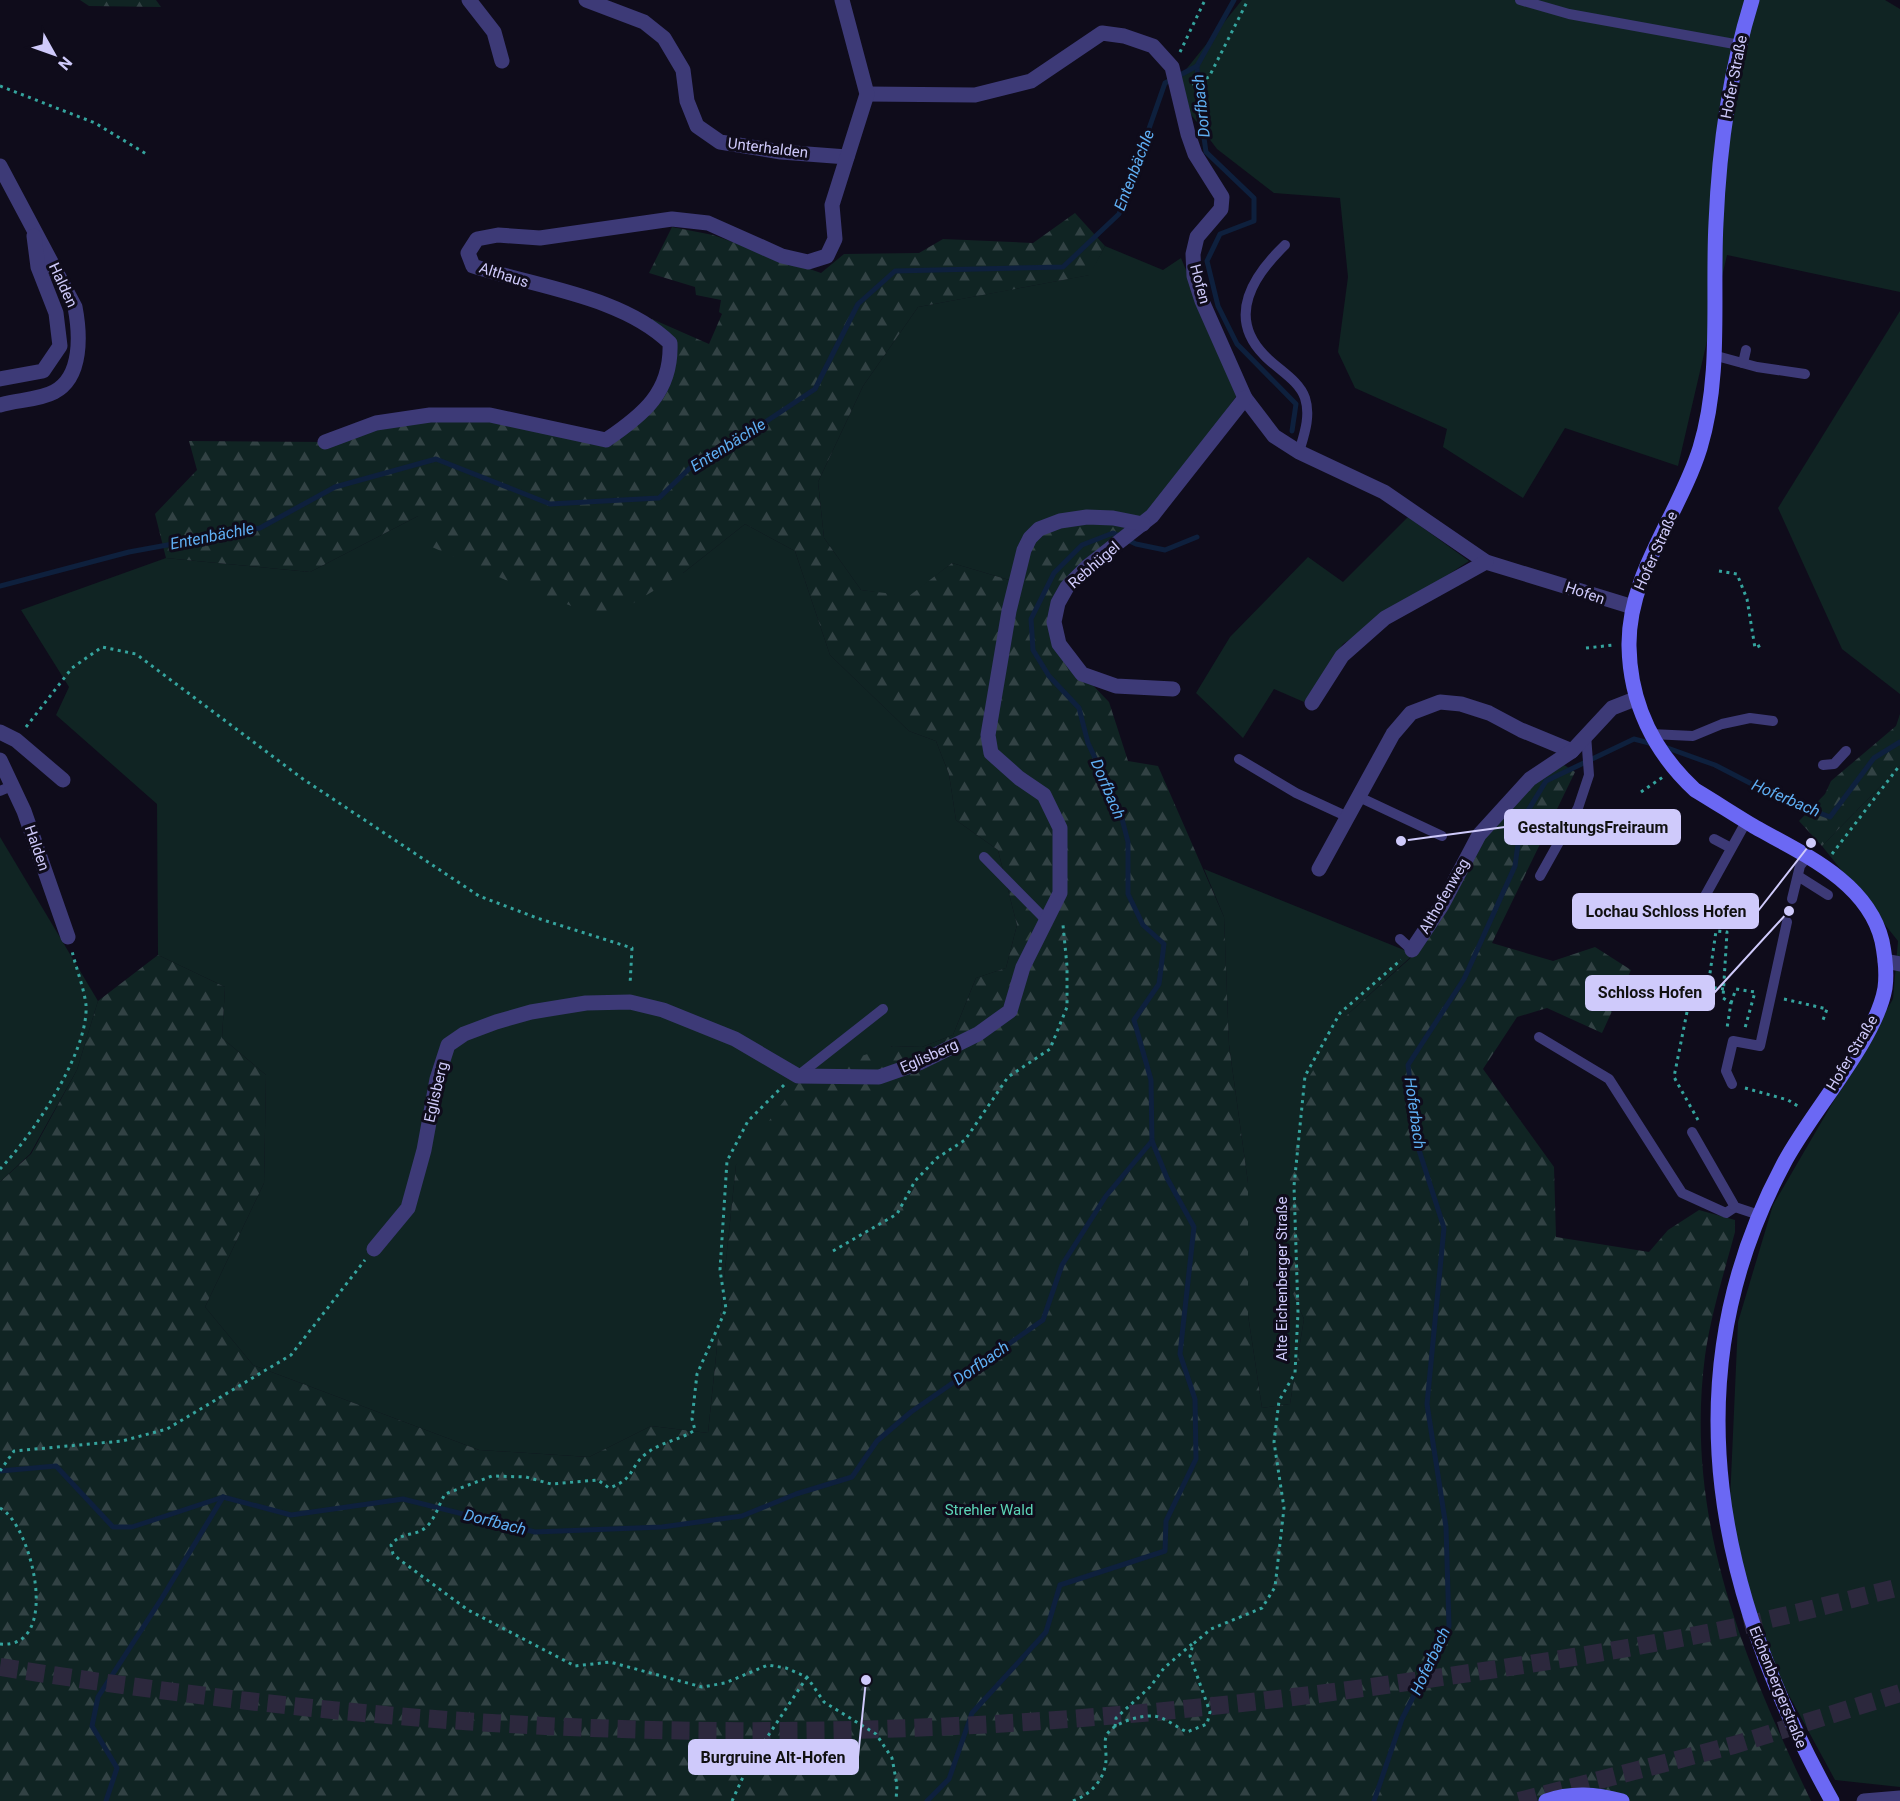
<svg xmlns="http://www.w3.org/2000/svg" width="1900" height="1801" viewBox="0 0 1900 1801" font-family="Roboto,sans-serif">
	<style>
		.grass { fill: #102423 }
		.forest { fill: url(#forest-firs) }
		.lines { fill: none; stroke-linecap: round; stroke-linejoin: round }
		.stream { stroke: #0e203d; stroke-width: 5 }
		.highway-tunnel { stroke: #2c283d; stroke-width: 18; stroke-dasharray: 18 9; stroke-linecap: butt }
		.path { stroke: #35a49e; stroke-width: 3; stroke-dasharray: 3 4.5; stroke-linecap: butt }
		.lane { stroke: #3d3a77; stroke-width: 10 }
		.street { stroke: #3d3a77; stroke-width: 15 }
		.secondary { stroke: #6b68f4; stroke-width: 15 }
		.labels { text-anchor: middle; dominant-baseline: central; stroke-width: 6; stroke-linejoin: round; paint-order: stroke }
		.street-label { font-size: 15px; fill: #cfcafb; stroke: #0f0c1b }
		.park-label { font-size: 15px; fill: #5cd4b7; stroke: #0f0c1b }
		.water-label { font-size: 16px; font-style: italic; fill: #5faff4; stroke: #0f0c1b }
		.leader { fill: none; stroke: #cfcafb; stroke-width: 2 }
		.callout-dot { fill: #cfcafb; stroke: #0f0c1b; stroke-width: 2 }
		.callout { fill: #cfcafb; stroke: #cfcafb; stroke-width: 2 }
		.callout-label { font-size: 16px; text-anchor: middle; font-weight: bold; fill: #111 }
	</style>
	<defs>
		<pattern id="forest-firs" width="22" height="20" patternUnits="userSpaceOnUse" patternTransform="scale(1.5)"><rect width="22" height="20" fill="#102423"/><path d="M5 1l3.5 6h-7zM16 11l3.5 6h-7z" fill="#324244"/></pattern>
	</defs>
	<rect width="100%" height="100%" fill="#0f0c1b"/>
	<!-- grass -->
	<g class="grass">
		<path d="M1242 0H1885L1900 9V292L1727 255 1678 466 1565 428 1523 498 1443 447 1447 429 1355 388 1338 352 1348 277 1340 198 1274 193 1217 149 1171 88Z"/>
		<path d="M1105 246 1163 270 1181 258 1238 394 1143 524 1009 580 952 563 909 597 861 590 824 538 818 482 863 386 918 307 1089 275Z"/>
		<path d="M1900 311V694L1842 649 1778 508Z"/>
		<path d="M418 516 683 573 745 524 795 551 830 655 909 731 936 741 949 774 956 820 998 850 1017 925 1006 968 976 978 953 1035 922 1047 892 1046 736 1165 708 1433 651 1426 589 1457 479 1450 253 1365 205 1307 264 1183 266 1075 222 1038 225 987 158 955 157 804 56 715 69 687 21 610 166 558 310 572Z"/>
		<path d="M1408 517 1469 561 1343 644 1304 702 1274 689 1243 738 1196 693 1230 637 1308 557 1343 582Z"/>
		<path d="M1900 766V1787L1835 1780 1779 1677 1750 1592 1738 1546 1730 1500 1738 1322 1773 1205 1893 999 1898 941 1822 846Z"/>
		<path d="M0 837 98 1001 77 1070 30 1154 0 1182Z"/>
		<path d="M1204 869 1414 954 1347 1015 1276 1254 1304 1319 1290 1404 1262 1408 1248 1315V1183L1229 1045 1224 917Z"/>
	</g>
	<!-- forest -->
	<g class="forest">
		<path d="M80 0H156L161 7 89 6Z"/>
		<path d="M1075 213 1105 246 1090 275 918 307 863 386 818 482 824 538 861 590 909 596 952 563 1009 580 1039 529 1060 521 1143 524 1087 567 1054 622 1082 674 1109 702 1128 761 1158 766 1224 917 1229 1045 1248 1183V1315L1262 1408 1290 1404 1304 1319 1276 1254 1309 1077 1347 1015 1415 954 1481 836 1533 782 1561 763 1575 772 1492 943 1553 961 1595 947 1631 970 1602 1033 1547 1008 1517 1017 1483 1069 1554 1167 1556 1237 1649 1252 1668 1230 1699 1210 1735 1220V1232C1724 1273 1711 1314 1705 1356 1684 1517 1743 1659 1811 1801H0V1182L31 1154 77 1070 98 1001 158 955 225 987 222 1038 266 1075 264 1183 205 1307 253 1365 479 1450 589 1457 651 1426 708 1433 736 1165 804 1074 893 1046 922 1047 953 1035 976 978 1006 968 1017 925 998 850 956 820 949 774 936 741 909 731 830 655 795 551 745 524 683 573 607 619 528 590 432 547 418 516 310 572 166 558 155 514 197 470 189 441 325 442 376 423 490 415 606 440 633 422 670 361 652 319 709 344 722 314 719 312 721 300 696 295 695 287 649 273 672 227 713 235 821 273 844 254 919 253 943 239 1033 243Z"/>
		<path d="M1900 714V766L1822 846 1799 821 1825 794 1831 781 1896 726Z"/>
	</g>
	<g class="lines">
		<!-- stream -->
		<g class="stream">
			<path d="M1234 0 1197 66 1199 102 1206 152 1254 198V221L1220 234 1207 261 1218 306 1237 344 1296 404 1292 431"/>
			<path d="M0 586 129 552 260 528 335 487 436 459 550 504 659 498 696 462 737 441 815 389 858 304 895 271 1063 267 1119 214 1165 83 1197 66"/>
			<path d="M1662 746 1715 765 1777 797 1830 817 1874 758 1900 742"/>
			<path d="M0 1471 56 1466 113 1527H132L223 1497 291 1515 403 1499 535 1532 662 1527 742 1516 796 1494 852 1477 877 1441 911 1412 1043 1320 1062 1265 1106 1196 1152 1141 1151 1080 1134 1020 1159 984 1164 944 1143 925 1128 894V842L1120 811 1088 743 1079 708 1049 676 1033 650 1031 619 1054 573 1082 545 1113 533 1136 544 1165 550 1197 537"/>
			<path d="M106 1801 117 1768 92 1726 98 1697 162 1598 223 1497"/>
			<path d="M927 1801 949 1779 972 1713 1046 1632 1060 1585 1165 1551 1166 1521 1196 1459 1195 1399 1180 1354 1194 1227 1167 1178 1152 1141"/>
			<path d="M1374 1801 1402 1719 1449 1626 1446 1527 1427 1404 1444 1228 1419 1150 1408 1065 1464 979 1515 866 1521 822 1546 781 1634 739 1653 744"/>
		</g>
		<!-- highway-tunnel -->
		<g class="highway-tunnel">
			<path d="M0 1667C206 1699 413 1723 622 1729 892 1738 1161 1718 1428 1679 1533 1664 1637 1648 1741 1626 1794 1614 1847 1600 1900 1587"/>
			<path d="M1519 1801 1734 1745 1900 1693"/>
		</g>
		<!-- path -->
		<g class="path">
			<path d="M1180 52 1205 0"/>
			<path d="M1192 84 1209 77 1248 0"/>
			<path d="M0 86 95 123 148 155"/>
			<path d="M1719 571 1737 574 1747 599 1755 648 1761 645"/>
			<path d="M1586 648 1614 645"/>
			<path d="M26 727 72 668 102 647 136 654 303 779 479 896 537 918 632 948 630 985"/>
			<path d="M1641 792 1663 777"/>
			<path d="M1832 854 1900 765"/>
			<path d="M1724 989 1708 987 1716 931 1727 932 1723 998 1731 1003 1727 1028"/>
			<path d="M1784 999 1827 1009 1823 1020"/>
			<path d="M1731 1003 1736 989 1755 992 1745 1028"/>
			<path d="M784 1085 748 1121 727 1161 720 1270 726 1309 697 1374 692 1419 695 1430C680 1440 661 1442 647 1453 629 1466 636 1479 609 1488L598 1480 551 1484 526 1477 492 1476 445 1494C439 1504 435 1520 425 1528 414 1537 402 1531 391 1545L393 1554 400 1560 468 1610 575 1666 610 1662 702 1687 725 1683 768 1665 786 1668 807 1677 824 1702 876 1734 892 1758 897 1785 896 1801"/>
			<path d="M1745 1088 1788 1100 1801 1108"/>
			<path d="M1698 1120 1674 1077 1692 987H1708"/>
			<path d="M0 1169C32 1136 89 1052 86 1005 84 988 76 968 72 951"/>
			<path d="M833 1251 897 1214 915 1181 937 1158 965 1140 1008 1077 1050 1049 1067 1007V966L1063 925"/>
			<path d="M0 1471 14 1451 122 1441 167 1429 291 1355 365 1260"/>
			<path d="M0 1508C31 1523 63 1650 0 1644"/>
			<path d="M1115 1727 1116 1718 1150 1687 1164 1668 1192 1644"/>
			<path d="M732 1801 748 1766 807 1677"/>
			<path d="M1073 1801C1092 1794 1107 1777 1106 1756 1106 1749 1104 1743 1106 1737 1110 1723 1140 1715 1154 1716 1164 1717 1178 1728 1187 1732L1207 1724 1210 1712 1190 1656 1193 1644 1211 1629 1262 1608 1275 1587 1284 1508 1274 1442 1279 1401 1295 1373 1298 1312 1294 1186 1305 1076 1340 1013 1401 960"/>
		</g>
		<!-- lane -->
		<g class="lane">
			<path d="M1520 0 1569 14 1740 45"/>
			<path d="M1285 245C1254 275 1226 316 1264 355 1277 369 1299 380 1305 398 1311 416 1304 435 1299 452"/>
			<path d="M1713 355 1757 367 1805 374"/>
			<path d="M1743 363 1746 350"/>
			<path d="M1651 734 1693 736 1722 724 1750 718 1773 721"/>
			<path d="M1239 759 1296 793 1348 817"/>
			<path d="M1823 765 1834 764 1846 751"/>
			<path d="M0 791 12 786"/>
			<path d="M1359 797 1442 836"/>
			<path d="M1714 839 1731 848"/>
			<path d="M984 857 1047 921"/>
			<path d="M1540 876 1578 808 1589 775 1586 735"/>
			<path d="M1798 876 1828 895"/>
			<path d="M1705 896 1746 822"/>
			<path d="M1792 899 1800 866 1807 857"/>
			<path d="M1400 939 1412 950"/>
			<path d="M1539 1037 1609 1079 1682 1193 1726 1213 1735 1207"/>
			<path d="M799 1075 883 1009"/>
			<path d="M1732 1084 1726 1071 1733 1041 1760 1046 1787 922"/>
			<path d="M1692 1132 1735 1207 1759 1215"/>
		</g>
		<!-- street -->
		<g class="street">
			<path d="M469 0 494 32 502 61"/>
			<path d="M586 0 644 22 664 38 683 70 687 101 697 126 720 142 781 152 847 157"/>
			<path d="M867 94 975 95 1031 81 1102 33 1124 36 1153 46 1172 67 1188 134 1195 154 1222 197 1221 209 1197 237 1193 254 1194 276 1202 301 1245 398 1274 436 1299 452 1384 492 1486 562 1633 607"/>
			<path d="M0 166 75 307C80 333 83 377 54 392 39 400 17 400 0 405"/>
			<path d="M0 379 43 371 60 346 56 313 38 267 34 236"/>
			<path d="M325 442 376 423 430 415H490L606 440C643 415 672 392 670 343 622 296 536 287 473 266L468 253 477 239 498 235 540 238 672 219 708 223 782 256 808 262 827 256 835 239 832 205 867 94 842 0"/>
			<path d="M1173 689 1116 686 1082 674 1059 644 1054 622 1058 603 1067 587 1087 567 1152 516 1245 398"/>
			<path d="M1312 703 1342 656 1385 618 1486 562"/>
			<path d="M0 732 16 740 63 780"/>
			<path d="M0 760 24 811 68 937"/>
			<path d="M1319 869 1393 734 1411 713 1440 702 1461 704 1489 713 1521 730 1572 751"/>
			<path d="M1412 950 1442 905 1479 835 1530 779 1572 751 1612 708 1635 699"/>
			<path d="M1885 961 1900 964"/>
			<path d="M374 1249 408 1208 424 1150 437 1079 448 1045 464 1034 496 1022 531 1012 586 1003 630 1002 663 1010 735 1039 798 1076 879 1077 919 1063 978 1034 1010 1011 1023 967 1060 893V828L1044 795 1019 778 991 753 988 735 1009 611 1024 550 1030 538 1039 529 1060 521 1087 517 1113 518 1143 524"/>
			<path d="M1864 1801 1900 1798"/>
		</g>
		<!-- secondary -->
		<g class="secondary">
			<path d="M1752 0C1730 71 1719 149 1716 223 1712 297 1722 376 1700 448 1679 515 1628 574 1629 646 1630 703 1654 752 1695 790 1715 802 1735 815 1755 827 1803 854 1868 882 1882 941 1885 956 1887 973 1885 988 1876 1041 1809 1114 1783 1165 1668 1381 1719 1598 1832 1801"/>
			<path d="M1546 1801C1572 1792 1596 1794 1622 1801"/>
		</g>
	</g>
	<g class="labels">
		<!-- street labels -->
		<g class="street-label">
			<text transform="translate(1734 77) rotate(-79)">Hofer Straße</text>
			<text transform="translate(768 148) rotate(7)">Unterhalden</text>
			<text transform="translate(504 275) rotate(18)">Althaus</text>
			<text transform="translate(1200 284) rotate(75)">Hofen</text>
			<text transform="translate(63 285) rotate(65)">Halden</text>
			<text transform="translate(1656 551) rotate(-66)">Hofer Straße</text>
			<text transform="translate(1094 565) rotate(-41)">Rebhügel</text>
			<text transform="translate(1585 593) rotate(19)">Hofen</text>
			<text transform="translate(37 848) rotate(71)">Halden</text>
			<text transform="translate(1444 896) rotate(-60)">Althofenweg</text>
			<text transform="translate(1852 1053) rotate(-59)">Hofer Straße</text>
			<text transform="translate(929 1056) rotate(-24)">Eglisberg</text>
			<text transform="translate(436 1092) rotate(-77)">Eglisberg</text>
			<text transform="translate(1282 1279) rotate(-90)">Alte Eichenberger Straße</text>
			<text transform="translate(1778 1687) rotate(68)">Eichenbergerstraße</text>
		</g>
		<!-- park labels -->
		<g class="park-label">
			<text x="989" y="1510">Strehler Wald</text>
		</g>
		<!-- water labels -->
		<g class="water-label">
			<text transform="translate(1201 106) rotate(-96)">Dorfbach</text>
			<text transform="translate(1134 170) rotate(-69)">Entenbächle</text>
			<text transform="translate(728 445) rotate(-32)">Entenbächle</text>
			<text transform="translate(212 536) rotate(-11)">Entenbächle</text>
			<text transform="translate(1108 789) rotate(67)">Dorfbach</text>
			<text transform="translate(1786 798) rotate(23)">Hoferbach</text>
			<text transform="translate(1415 1113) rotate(82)">Hoferbach</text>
			<text transform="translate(981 1363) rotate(-35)">Dorfbach</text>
			<text transform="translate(495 1522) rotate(14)">Dorfbach</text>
			<text transform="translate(1430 1661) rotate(-65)">Hoferbach</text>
		</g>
	</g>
	<!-- callouts -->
	<path class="leader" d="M1401 841L1505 827M1811 843L1758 911M1789 911L1714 993M866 1680L858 1757"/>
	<g class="callout-dot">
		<circle cx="1401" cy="841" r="6"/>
		<circle cx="1811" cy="843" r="6"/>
		<circle cx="1789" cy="911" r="6"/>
		<circle cx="866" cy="1680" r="6"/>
	</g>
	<g class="callout">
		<rect x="1505" y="810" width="175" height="34" rx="6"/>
		<rect x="1573" y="894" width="185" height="34" rx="6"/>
		<rect x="1586" y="976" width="128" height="34" rx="6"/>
		<rect x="689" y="1740" width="169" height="34" rx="6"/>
	</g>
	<g class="callout-label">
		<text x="1593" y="833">GestaltungsFreiraum</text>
		<text x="1666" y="917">Lochau Schloss Hofen</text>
		<text x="1650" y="998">Schloss Hofen</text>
		<text x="773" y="1763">Burgruine Alt-Hofen</text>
	</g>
	<!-- north arrow -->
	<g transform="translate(54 54) rotate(130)" stroke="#0f0c1b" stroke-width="4.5" paint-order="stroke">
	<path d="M0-4.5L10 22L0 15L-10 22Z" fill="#cfcafb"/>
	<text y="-9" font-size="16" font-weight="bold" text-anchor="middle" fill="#cfcafb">N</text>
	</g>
</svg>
